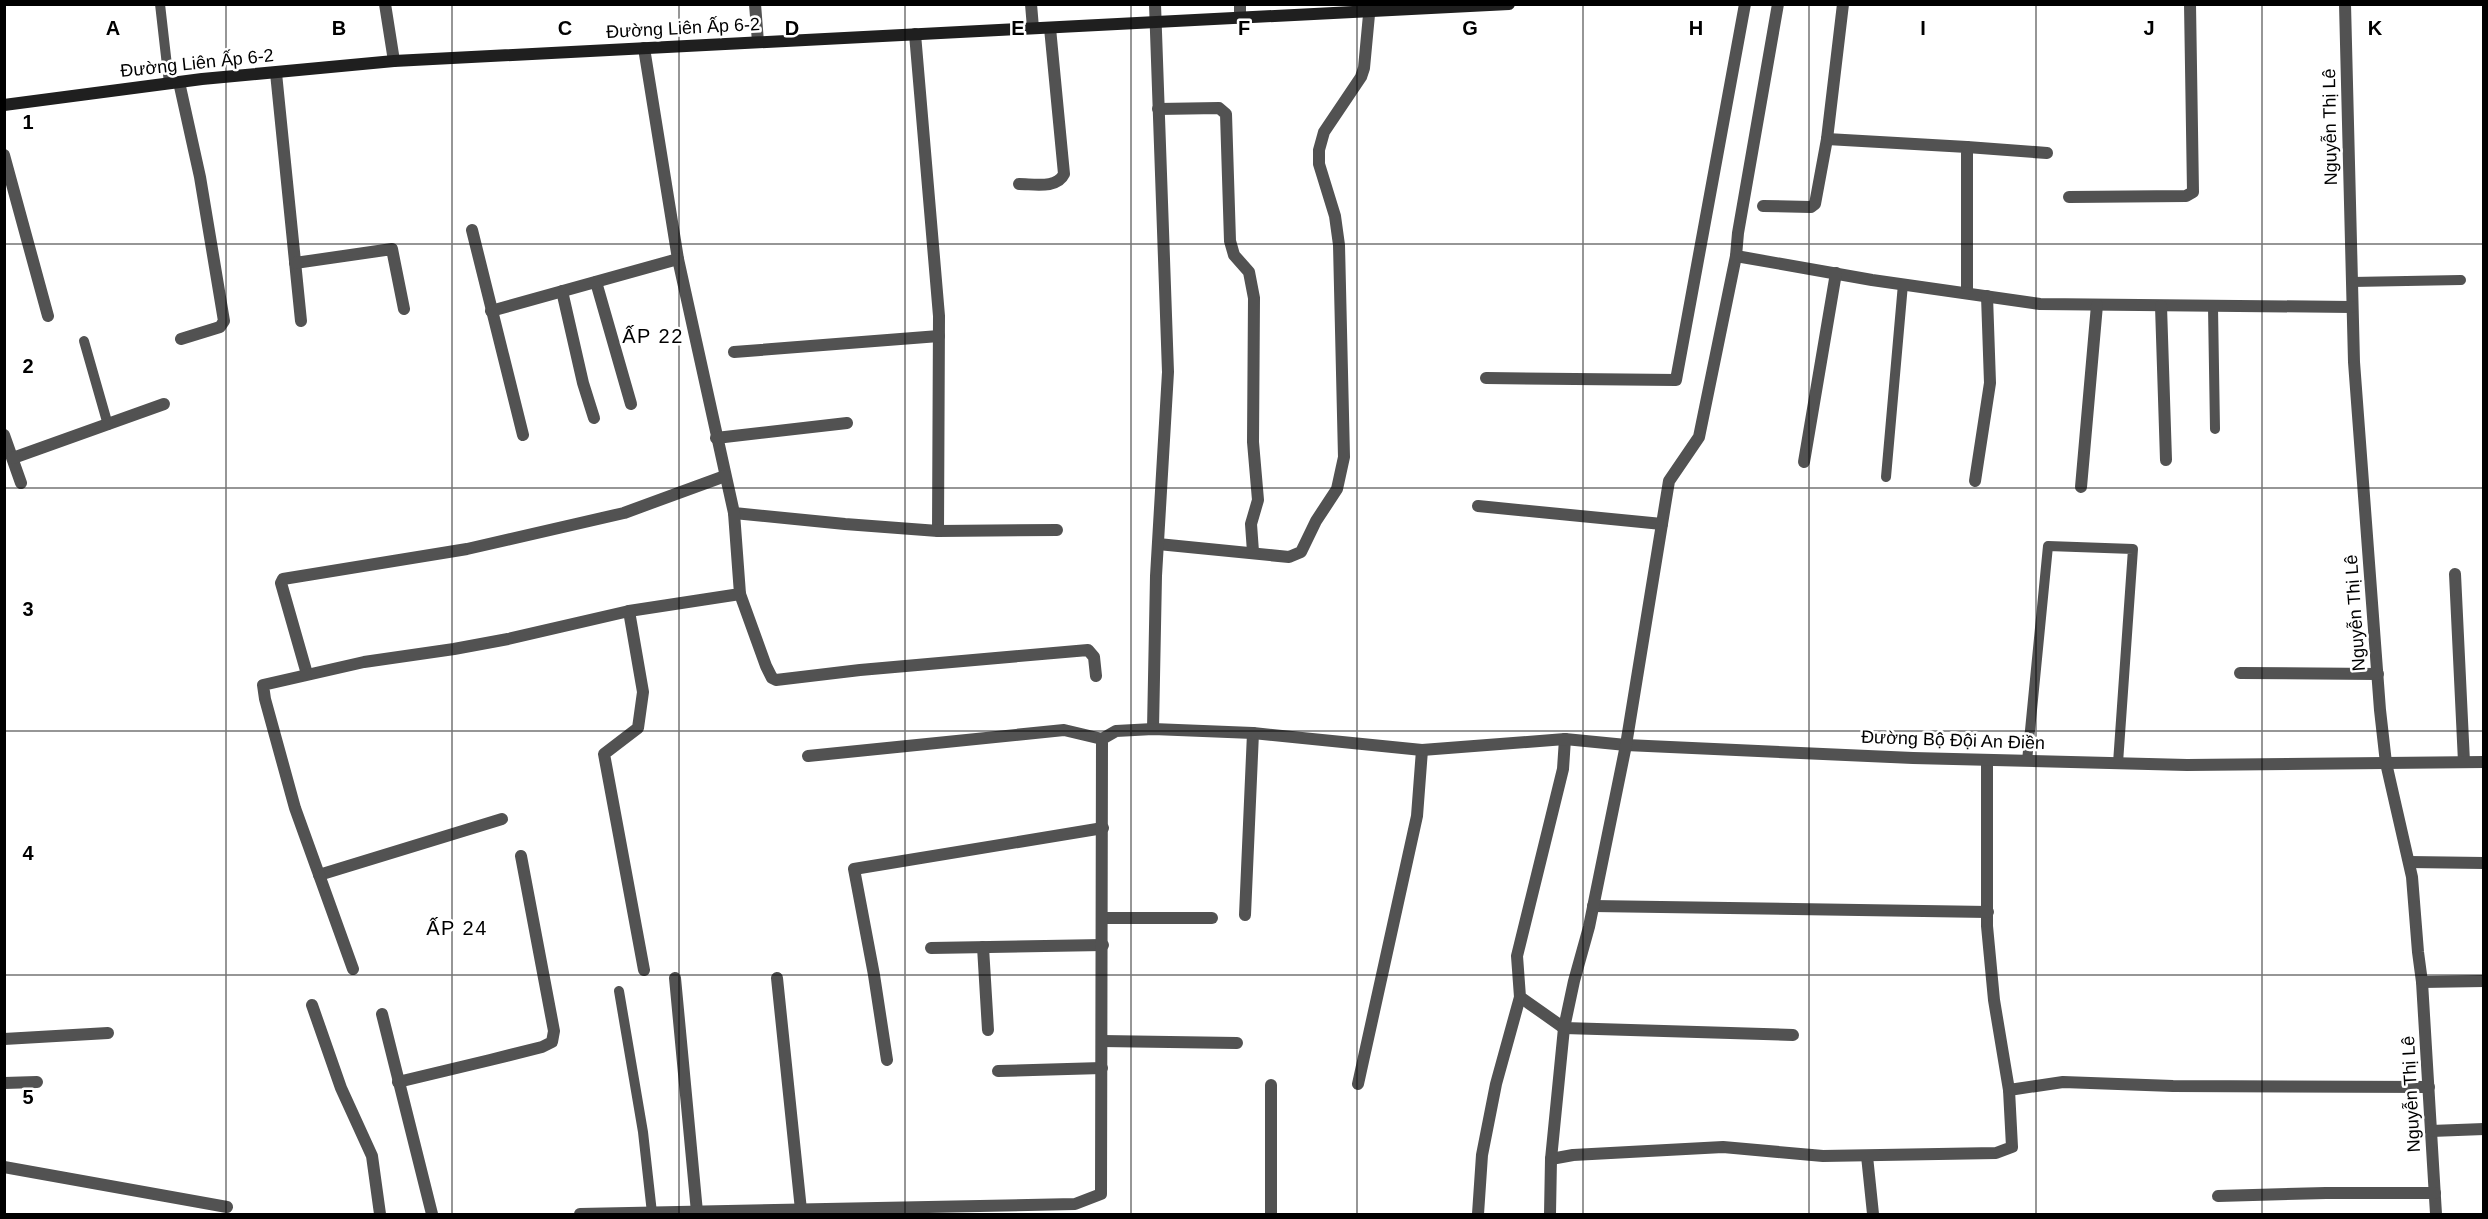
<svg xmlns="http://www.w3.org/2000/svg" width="2488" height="1219" viewBox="0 0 2488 1219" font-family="Arial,sans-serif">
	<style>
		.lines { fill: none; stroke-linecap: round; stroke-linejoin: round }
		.lane { stroke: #525252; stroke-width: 10 }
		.street { stroke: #525252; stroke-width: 12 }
		.secondary { stroke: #1f1f1f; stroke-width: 12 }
		.grid { fill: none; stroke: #000; stroke-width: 1.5; stroke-opacity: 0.55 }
		.labels { text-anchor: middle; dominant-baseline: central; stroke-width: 5; stroke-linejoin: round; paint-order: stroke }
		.street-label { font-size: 18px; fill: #000; stroke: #fff }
		.neighbourhood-label { font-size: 20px; letter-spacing: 1.5px; fill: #000; stroke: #fff }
		.grid-label { font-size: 20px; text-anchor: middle; font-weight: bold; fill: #000; stroke: #fff; stroke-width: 5; stroke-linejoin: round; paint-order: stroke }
	</style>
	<rect width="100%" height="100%" fill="#fff"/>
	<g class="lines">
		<!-- lane -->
		<g class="lane">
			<path d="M160 4 169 83"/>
			<path d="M2352 282 2461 280"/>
			<path d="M2213 307 2215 429"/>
			<path d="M84 341 108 425"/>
			<path d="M1886 477 1903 284"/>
			<path d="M2027 761 2048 546 2133 549 2118 763"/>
			<path d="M619 991 643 1132 652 1213"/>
		</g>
		<!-- street -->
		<g class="street">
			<path d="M385 4 394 61"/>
			<path d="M755 4 758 42"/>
			<path d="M1031 4 1033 28"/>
			<path d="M1240 4V19"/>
			<path d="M2345 4 2354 362 2380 710 2386 763 2412 877 2418 952 2422 982 2436 1214"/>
			<path d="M915 34 939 316 938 531"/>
			<path d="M644 48 678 259 734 513 845 524 938 531 1057 530"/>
			<path d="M276 73 301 321"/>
			<path d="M179 82 200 177 224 321 220 327 181 339"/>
			<path d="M1158 109 1219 108 1226 114 1230 241 1234 255 1249 272 1254 298 1253 442 1258 500 1251 524 1253 552"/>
			<path d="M1827 139 1967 147V293"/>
			<path d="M1967 147 2047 153"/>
			<path d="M4 155 48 316"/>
			<path d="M1019 184C1034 184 1057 189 1064 174L1050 28"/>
			<path d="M2069 197 2186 196 2193 192 2190 4"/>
			<path d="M1763 206 1811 207 1815 204 1827 139 1843 4"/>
			<path d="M472 230 523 435"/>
			<path d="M1736 256 1872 280 2040 304 2352 307"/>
			<path d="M295 263 392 249 404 309"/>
			<path d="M596 282 631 404"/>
			<path d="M562 291 583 383 594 418"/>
			<path d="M2161 306 2166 460"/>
			<path d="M491 311 678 259"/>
			<path d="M734 352 939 336"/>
			<path d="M1486 378 1676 380 1745 4"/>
			<path d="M4 435 21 483"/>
			<path d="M716 438 847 423"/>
			<path d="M13 458 164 404"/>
			<path d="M1804 462 1836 273"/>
			<path d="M1975 481 1990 383 1987 296"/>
			<path d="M2081 487 2097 305"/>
			<path d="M1478 506 1662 524"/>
			<path d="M1158 544 1289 557 1301 552 1316 521 1337 489 1344 457 1339 245 1335 216 1319 164V150L1324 132 1361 77 1364 68 1370 4"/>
			<path d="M2455 574 2464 762"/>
			<path d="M740 594 766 666 772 678 776 680 860 670 1088 650 1094 657 1096 676"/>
			<path d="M629 611 643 692 638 728 604 754 644 970"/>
			<path d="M2240 673 2378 674"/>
			<path d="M307 674 281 583 283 579 467 549 624 513 725 476"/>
			<path d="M1153 729 1156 576 1168 372 1155 4"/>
			<path d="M1565 739 1563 769 1517 956 1520 997 1564 1028 1793 1035"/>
			<path d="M808 756 1064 730 1102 739"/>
			<path d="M1987 760V926L1994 1000 2009 1090"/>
			<path d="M2409 862 2484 863"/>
			<path d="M319 875 502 819"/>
			<path d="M1593 906 1988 912"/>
			<path d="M1245 915 1253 733"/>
			<path d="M1103 918H1212"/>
			<path d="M983 947 988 1030"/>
			<path d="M931 948 1103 945"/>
			<path d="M353 969 295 808 265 699 263 685 364 662 454 649 508 639 629 611 740 594 734 513"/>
			<path d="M675 978 697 1212"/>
			<path d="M777 978 801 1210"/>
			<path d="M2422 982 2484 981"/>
			<path d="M312 1005 341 1088 372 1156 380 1214"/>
			<path d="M382 1014 432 1214"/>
			<path d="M4 1039 108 1033"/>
			<path d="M1102 1041 1237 1043"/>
			<path d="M887 1060 874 975 854 869 1103 828"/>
			<path d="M998 1071 1102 1068"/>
			<path d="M398 1082 490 1060 542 1047 552 1042 554 1031 521 856"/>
			<path d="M4 1083 37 1082"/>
			<path d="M1358 1084 1417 816 1422 750"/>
			<path d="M1271 1085V1214"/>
			<path d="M2431 1131 2484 1129"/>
			<path d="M1867 1156 1873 1214"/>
			<path d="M1551 1159 1573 1155 1723 1147 1823 1156 1996 1153 2012 1147 2009 1090 2063 1082 2173 1086 2429 1087"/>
			<path d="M4 1167 227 1207"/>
			<path d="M2218 1196 2326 1193H2435"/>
			<path d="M580 1214 1075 1204 1101 1194 1102 739 1116 731 1153 729 1253 733 1422 750 1565 739 1626 745 1913 758 2187 765 2484 762"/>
			<path d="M1478 1214 1482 1155 1496 1084 1520 997"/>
			<path d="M1550 1214 1551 1159 1564 1028 1574 981 1589 927 1626 745 1669 481 1699 437 1736 256 1738 233 1778 4"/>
		</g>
		<!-- secondary -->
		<path class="secondary" d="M4 105 202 79 394 61 1509 4"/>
	</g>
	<!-- grid -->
	<path class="grid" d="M226 4V1214M452 4V1214M679 4V1214M905 4V1214M1131 4V1214M1357 4V1214M1583 4V1214M1809 4V1214M2036 4V1214M2262 4V1214M4 244H2484M4 488H2484M4 731H2484M4 975H2484"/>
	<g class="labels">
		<!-- street labels -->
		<g class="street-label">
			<text transform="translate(683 28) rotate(-3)">Đường Liên Ấp 6-2</text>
			<text transform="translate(197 63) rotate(-6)">Đường Liên Ấp 6-2</text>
			<text transform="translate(2330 127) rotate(-91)">Nguyễn Thị Lê</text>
			<text transform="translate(2355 613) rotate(-94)">Nguyễn Thị Lê</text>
			<text transform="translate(1953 740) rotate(2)">Đường Bộ Đội An Điền</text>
			<text transform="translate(2411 1094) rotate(-93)">Nguyễn Thị Lê</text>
		</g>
		<!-- neighbourhood labels -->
		<g class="neighbourhood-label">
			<text x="653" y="336">ẤP 22</text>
			<text x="457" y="928">ẤP 24</text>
		</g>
	</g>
	<g class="grid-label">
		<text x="113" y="35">A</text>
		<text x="339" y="35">B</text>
		<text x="565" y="35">C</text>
		<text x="792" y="35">D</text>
		<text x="1018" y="35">E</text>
		<text x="1244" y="35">F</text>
		<text x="1470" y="35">G</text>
		<text x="1696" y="35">H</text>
		<text x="1923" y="35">I</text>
		<text x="2149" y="35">J</text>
		<text x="2375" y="35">K</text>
		<text x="28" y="129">1</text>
		<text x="28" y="373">2</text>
		<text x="28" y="616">3</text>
		<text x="28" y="860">4</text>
		<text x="28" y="1104">5</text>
	</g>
	<!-- border -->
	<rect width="2488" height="1219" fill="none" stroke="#000000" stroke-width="12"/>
</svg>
